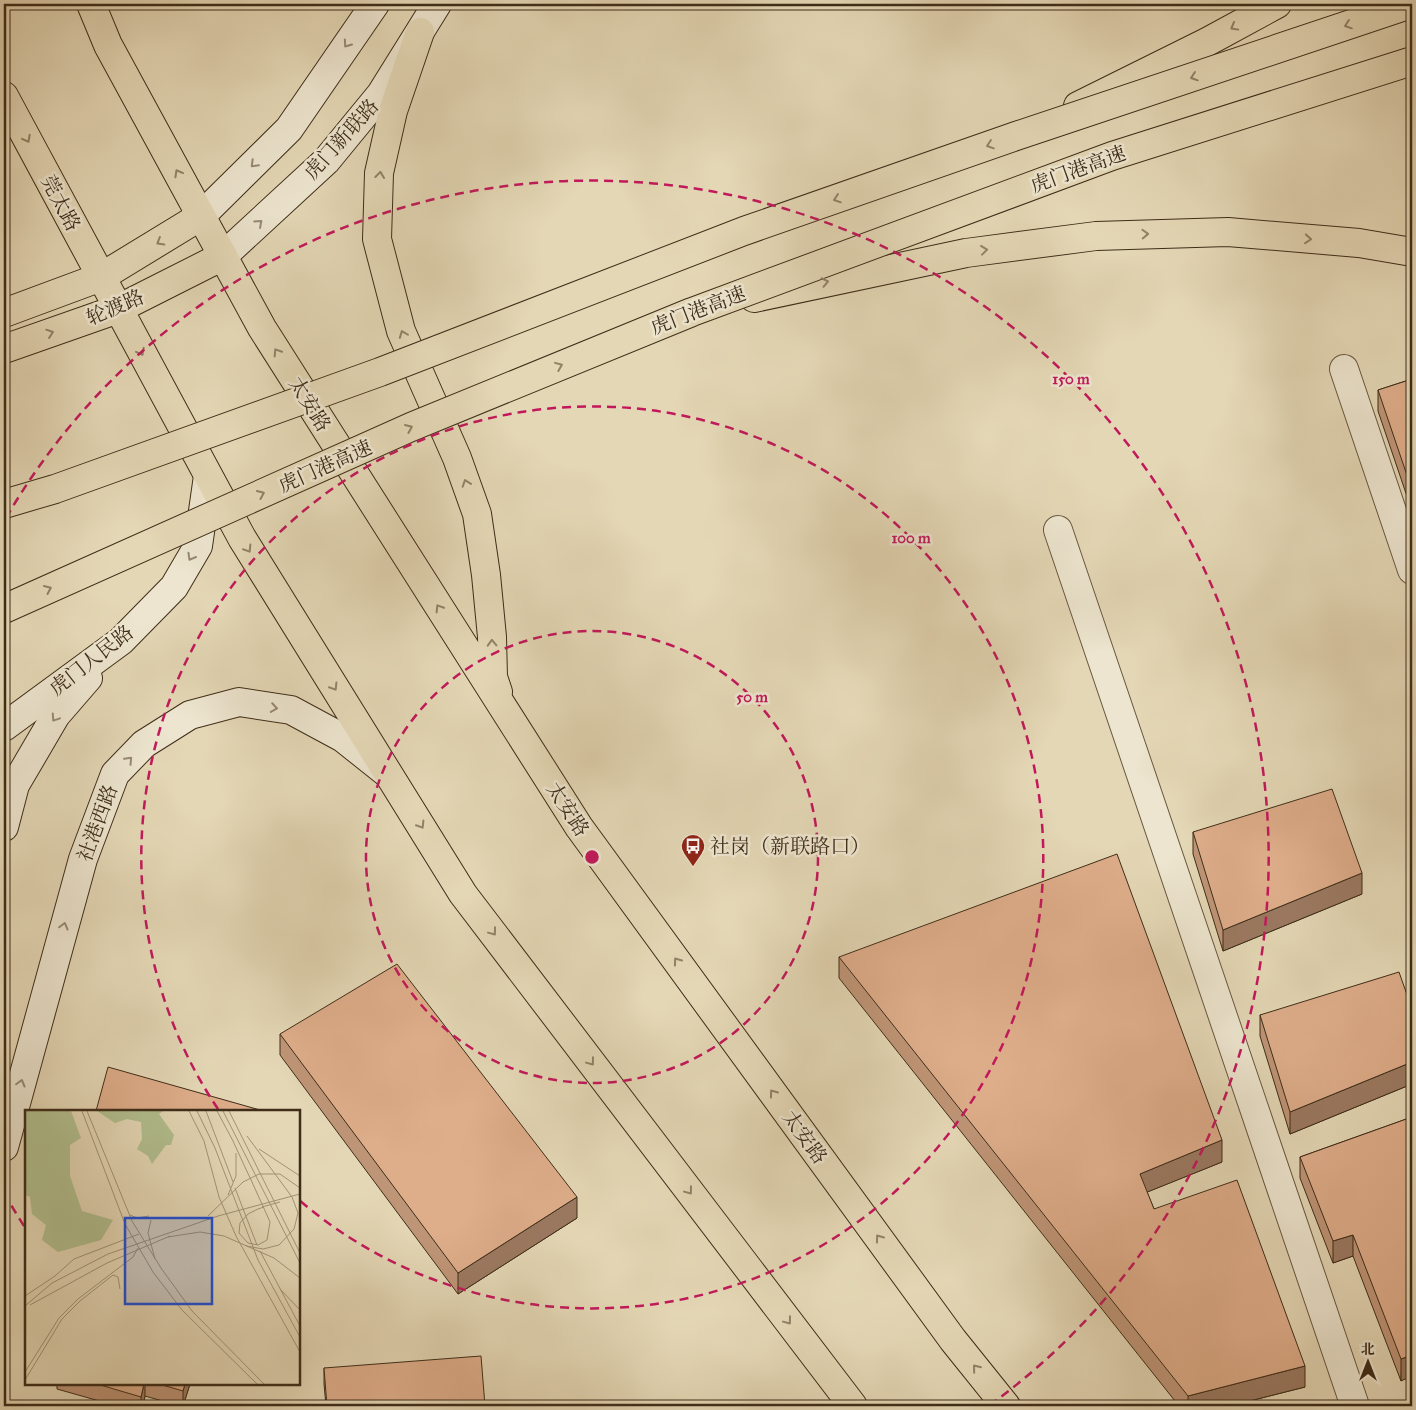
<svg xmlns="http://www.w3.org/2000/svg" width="1416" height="1410" viewBox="0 0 1416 1410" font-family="'IM FELL Great Primer','Noto Serif SC',serif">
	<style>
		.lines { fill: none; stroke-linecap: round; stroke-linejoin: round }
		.street-casing { stroke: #685840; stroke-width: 30 }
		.secondary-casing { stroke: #3e2d19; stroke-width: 30 }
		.primary-casing { stroke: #3e2d19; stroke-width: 30 }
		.highway-casing { stroke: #3e2d19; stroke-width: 30 }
		.street { stroke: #ede5cf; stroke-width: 28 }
		.secondary { stroke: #ede5cf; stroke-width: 28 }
		.primary { stroke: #e4d7b5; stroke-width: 28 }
		.highway { stroke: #e4d7b5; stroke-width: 28 }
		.highway-bridge-casing { stroke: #3e2d19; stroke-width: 30; stroke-linecap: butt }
		.highway-bridge { stroke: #e4d7b5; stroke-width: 28 }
		.wall { fill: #bf9577; stroke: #3e2d19 }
		.shaded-wall { fill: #9b7961; stroke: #3e2d19 }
		.building { fill: #dead8a; stroke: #3e2d19 }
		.oneway { stroke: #918267 }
		.oneway2 { stroke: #968974 }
		.ring { fill: none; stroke: #c2185b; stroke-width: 2.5; stroke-dasharray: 9 6 }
		.labels { text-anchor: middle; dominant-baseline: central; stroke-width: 5; stroke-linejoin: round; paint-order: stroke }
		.street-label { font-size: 20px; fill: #3e2d19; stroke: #ede5cf }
		.poi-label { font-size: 20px; fill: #3e2d19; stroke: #ede5cf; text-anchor: start }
		.inset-road { fill: none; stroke: #a29377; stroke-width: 1 }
		.view { fill: #1d4ed8; fill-opacity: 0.15; stroke: #1d4ed8; stroke-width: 2.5 }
		.inset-edge { fill: none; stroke: #3e2d19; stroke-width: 2.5 }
		.centre { fill: #c2185b; stroke: #ede5cf; stroke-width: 2.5 }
		.ring-label { font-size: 15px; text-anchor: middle; font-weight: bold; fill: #c2185b; stroke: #ede5cf; stroke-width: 5; stroke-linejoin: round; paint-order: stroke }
	</style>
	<rect width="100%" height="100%" fill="#e4d7b5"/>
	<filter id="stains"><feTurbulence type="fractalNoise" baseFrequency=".004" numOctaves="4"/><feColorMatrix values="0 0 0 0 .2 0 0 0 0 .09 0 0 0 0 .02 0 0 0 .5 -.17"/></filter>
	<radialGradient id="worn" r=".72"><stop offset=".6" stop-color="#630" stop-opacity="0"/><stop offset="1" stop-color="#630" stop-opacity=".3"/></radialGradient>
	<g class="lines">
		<!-- street casing -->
		<g class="street-casing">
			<g id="street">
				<path d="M1344 369 1412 570"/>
				<path d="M1058 530 1355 1406"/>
			</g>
		</g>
		<!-- secondary casing -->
		<g class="secondary-casing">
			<g id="secondary">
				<path d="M201 216 289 129 375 4"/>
				<path d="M223 256 326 161 381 94 437 4"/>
				<path d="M4 727 121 641 174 587 198 546 208 476"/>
				<path d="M4 827 15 785 56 715 88 678"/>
				<path d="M4 1147 83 859 115 774 144 744 190 715 239 702 291 710 343 738 387 773"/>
			</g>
		</g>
		<!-- primary casing -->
		<g class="primary-casing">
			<g id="primary">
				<path d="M91 4 108 45 262 328 579 827 953 1340 1006 1406"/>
				<path d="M420 32 393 111 379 173 377 239 401 331 457 458 477 514 486 575 492 637 493 677 498 692"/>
				<path d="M4 96 242 538 463 894 853 1406"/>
				<path d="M4 313 101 277 201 216"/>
				<path d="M4 349 118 309 223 256"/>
			</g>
		</g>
		<!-- highway casing -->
		<g class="highway-casing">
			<g id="highway">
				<path d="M1078 106 1207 42 1277 4"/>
				<path d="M754 298 966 253 1096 236 1228 232 1359 243 1412 252"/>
			</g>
		</g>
		<!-- street -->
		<use href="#street" class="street"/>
		<!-- secondary -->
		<use href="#secondary" class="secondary"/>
		<!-- primary -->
		<use href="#primary" class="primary"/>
		<!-- highway -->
		<use href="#highway" class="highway"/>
		<!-- highway-bridge casing -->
		<g class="highway-bridge-casing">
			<g id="highway-bridge">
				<path d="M4 504 55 489 380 372 744 231 1016 136 1411 4"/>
				<path d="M4 609 411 427 692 312 1112 156 1412 61"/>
			</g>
		</g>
		<!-- highway-bridge -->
		<use href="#highway-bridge" class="highway-bridge"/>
	</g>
	<!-- wall -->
	<g class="wall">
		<path d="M1412 379V511L1378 411V390Z"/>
		<path d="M1193 832 1362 894 1223 951 1193 854Z"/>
		<path d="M839 957 1222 1162 1147 1192 1154 1209 1305 1387 1230 1406H1179L839 978Z"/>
		<path d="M1412 1009V1084L1290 1134 1260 1036V1015Z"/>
		<path d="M280 1034 577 1218 458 1294 280 1055Z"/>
		<path d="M1412 1117 1401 1381 1353 1256 1333 1263 1300 1178V1157Z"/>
		<path d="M324 1368 485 1406H326L324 1384Z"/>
		<path d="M57 1384H190L183 1406H180L145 1396 143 1406H117L57 1389Z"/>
	</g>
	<!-- shaded-wall -->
	<g class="shaded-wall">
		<path d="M1362 873V894L1223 951V930Z"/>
		<path d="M1412 1062V1084L1290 1134V1112Z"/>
		<path d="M1222 1140V1162L1140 1195V1174Z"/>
		<path d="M577 1197V1218L458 1294V1273Z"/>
		<path d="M1353 1235V1256L1333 1263V1241Z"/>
		<path d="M1412 1355V1376L1401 1381V1359Z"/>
		<path d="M1305 1366V1387L1230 1406H1188V1396Z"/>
		<path d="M144 1384H145V1396L143 1406H141V1397Z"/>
		<path d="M185 1384H190L183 1406V1391Z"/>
	</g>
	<!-- building -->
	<g class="building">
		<path d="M1412 379V490L1378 390Z"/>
		<path d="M1332 789 1362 873 1223 930 1193 832Z"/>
		<path d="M1117 854 1222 1140 1140 1174 1154 1209 1237 1180 1305 1366 1188 1396 839 957Z"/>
		<path d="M397 964 577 1197 458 1273 280 1034Z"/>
		<path d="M1399 972 1412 1009V1062L1290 1112 1260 1015Z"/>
		<path d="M108 1067 260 1110 259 1111H96Z"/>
		<path d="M1412 1117V1355L1401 1359 1353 1235 1333 1241 1300 1157Z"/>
		<path d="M481 1356 485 1406H327L324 1368Z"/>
		<path d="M97 1384H144L141 1397Z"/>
		<path d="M159 1384H185L183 1391Z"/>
	</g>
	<!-- one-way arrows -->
	<defs><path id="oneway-chevron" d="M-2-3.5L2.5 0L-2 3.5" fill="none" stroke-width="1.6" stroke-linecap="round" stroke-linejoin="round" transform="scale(1.25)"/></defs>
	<g class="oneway">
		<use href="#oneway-chevron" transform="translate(1348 25) rotate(161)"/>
		<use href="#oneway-chevron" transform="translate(1234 27) rotate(151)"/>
		<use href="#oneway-chevron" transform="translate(1194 77) rotate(161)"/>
		<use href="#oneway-chevron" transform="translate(27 139) rotate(62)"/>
		<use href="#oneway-chevron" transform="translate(990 145) rotate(161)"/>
		<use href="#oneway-chevron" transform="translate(178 173) rotate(-119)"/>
		<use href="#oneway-chevron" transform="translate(380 175) rotate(-84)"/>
		<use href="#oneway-chevron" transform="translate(837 199) rotate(161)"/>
		<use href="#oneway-chevron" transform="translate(1145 234) rotate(-2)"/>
		<use href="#oneway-chevron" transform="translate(1308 239) rotate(5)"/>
		<use href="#oneway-chevron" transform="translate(160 242) rotate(149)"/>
		<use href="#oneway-chevron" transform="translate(984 250) rotate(-7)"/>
		<use href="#oneway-chevron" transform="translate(825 282) rotate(-12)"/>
		<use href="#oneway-chevron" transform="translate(50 333) rotate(-19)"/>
		<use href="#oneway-chevron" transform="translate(403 334) rotate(-111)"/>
		<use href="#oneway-chevron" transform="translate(141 352) rotate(62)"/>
		<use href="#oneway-chevron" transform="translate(277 352) rotate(-122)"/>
		<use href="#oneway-chevron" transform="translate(559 366) rotate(-22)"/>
		<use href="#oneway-chevron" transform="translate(409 428) rotate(-23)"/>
		<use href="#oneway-chevron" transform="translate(466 483) rotate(-109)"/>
		<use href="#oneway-chevron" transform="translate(261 494) rotate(-24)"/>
		<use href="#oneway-chevron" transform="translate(248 549) rotate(58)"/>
		<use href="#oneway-chevron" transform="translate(48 589) rotate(-24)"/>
		<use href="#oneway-chevron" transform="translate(439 608) rotate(-122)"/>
		<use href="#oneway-chevron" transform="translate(492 643) rotate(-92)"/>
		<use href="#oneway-chevron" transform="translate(334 687) rotate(58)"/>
		<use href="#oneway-chevron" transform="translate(421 825) rotate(58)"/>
		<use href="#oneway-chevron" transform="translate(493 932) rotate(53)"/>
		<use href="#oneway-chevron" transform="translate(677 961) rotate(-126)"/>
		<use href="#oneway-chevron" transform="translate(591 1062) rotate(53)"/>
		<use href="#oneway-chevron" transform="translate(773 1093) rotate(-126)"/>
		<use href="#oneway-chevron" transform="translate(689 1191) rotate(53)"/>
		<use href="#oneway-chevron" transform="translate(879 1238) rotate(-126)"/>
		<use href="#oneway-chevron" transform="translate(788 1321) rotate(53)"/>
		<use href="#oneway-chevron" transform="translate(976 1368) rotate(-129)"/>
	</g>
	<g class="oneway2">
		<use href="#oneway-chevron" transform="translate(347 44) rotate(125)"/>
		<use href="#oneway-chevron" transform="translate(254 164) rotate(135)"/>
		<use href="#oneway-chevron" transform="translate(259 223) rotate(-42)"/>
		<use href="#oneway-chevron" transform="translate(191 557) rotate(120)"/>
		<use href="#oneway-chevron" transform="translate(274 708) rotate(9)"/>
		<use href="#oneway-chevron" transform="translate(55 718) rotate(124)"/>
		<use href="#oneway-chevron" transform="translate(129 760) rotate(-47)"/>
		<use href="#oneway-chevron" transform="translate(64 926) rotate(-75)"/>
		<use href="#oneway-chevron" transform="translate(21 1083) rotate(-75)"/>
	</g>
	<!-- distance rings -->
	<g class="ring">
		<circle cx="592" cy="857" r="226"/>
		<path d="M218 1109A451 451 0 1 1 299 1200"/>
		<path d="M24 1226A677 677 0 0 1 6 1196M6 518A677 677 0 1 1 990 1405"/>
	</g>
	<!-- icons -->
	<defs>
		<g id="bus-pin" transform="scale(1.25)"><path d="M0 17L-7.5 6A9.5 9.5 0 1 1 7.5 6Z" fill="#8f2418" stroke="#ede5cf"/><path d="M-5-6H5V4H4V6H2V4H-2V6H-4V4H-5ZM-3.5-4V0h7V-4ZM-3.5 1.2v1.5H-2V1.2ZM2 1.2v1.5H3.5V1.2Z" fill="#fff"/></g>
	</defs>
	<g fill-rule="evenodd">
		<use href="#bus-pin" x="693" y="846"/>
	</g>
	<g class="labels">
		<!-- street labels -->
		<g class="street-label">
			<text transform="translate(341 139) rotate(-48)">虎门新联路</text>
			<text transform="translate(1078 169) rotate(-20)">虎门港高速</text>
			<text transform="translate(61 203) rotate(62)">莞太路</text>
			<text transform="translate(115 307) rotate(-23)">轮渡路</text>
			<text transform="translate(698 310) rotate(-21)">虎门港高速</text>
			<text transform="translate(310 404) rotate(58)">太安路</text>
			<text transform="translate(325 466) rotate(-24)">虎门港高速</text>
			<text transform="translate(91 660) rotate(-38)">虎门人民路</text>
			<text transform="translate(568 809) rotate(57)">太安路</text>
			<text transform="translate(97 823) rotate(-70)">社港西路</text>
			<text transform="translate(805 1137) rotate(54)">太安路</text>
		</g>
		<!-- poi labels -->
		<g class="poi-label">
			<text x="710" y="846">社岗（新联路口）</text>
		</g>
	</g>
	<!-- overview -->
	<g transform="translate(25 1110)">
		<rect width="275" height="275" fill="#e4d7b5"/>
		<path d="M0 1H46L56 28 45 35V66L57 101 88 110 76 130 33 142 17 130 21 115 7 104 5 87 0 85ZM72 1H138L134 4 149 25 146 35H141L127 54 123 46 112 39 117 29 116 12 102 9 90 13Z" fill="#b2bf8f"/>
		<path class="inset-road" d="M57 1 100 114 128 162 157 200 232 274M62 1 107 111 136 158 167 201 239 274M164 1 179 31 194 87 211 126 275 242M172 1 190 38 233 150 275 227M181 1 208 72M192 1 208 31 219 55 227 72 241 103 245 112 242 130 233 135 223 133 214 123 215 113 223 104 233 99 239 97M198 1 275 153M204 1 275 143M234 39 275 66M210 78 232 135M203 85 211 66V43M237 97 255 92M105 105 112 108 124 106M183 106 218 72 234 64H255L275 78M126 110 123 123 130 149M143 127 175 122 199 126 249 148 275 168M221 136 238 139 254 135 269 119 273 103 267 87 222 26M235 141 275 216M256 180 275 200M0 186 30 166 49 149 114 124M5 195 82 153 145 126M0 196 27 173 83 144 193 106 275 84M0 262 34 208 53 189 108 147 113 138M0 270 37 209 55 191 88 165 93 167 95 179"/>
		<path class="view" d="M100 108H187V194H100Z"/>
		<rect width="275" height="275" class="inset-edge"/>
	</g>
	<circle cx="592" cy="857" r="8" class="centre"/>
	<g class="ring-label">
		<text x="1071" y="384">150 m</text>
		<text x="911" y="543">100 m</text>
		<text x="752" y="702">50 m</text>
	</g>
	<!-- margin -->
	<rect width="1416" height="1410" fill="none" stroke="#e4d7b5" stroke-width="20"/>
	<rect x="5" y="5" width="1406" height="1400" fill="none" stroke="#3e2d19" stroke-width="2.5"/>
	<rect x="10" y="10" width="1396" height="1390" fill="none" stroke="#3e2d19"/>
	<!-- north arrow -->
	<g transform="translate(1368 1362)" stroke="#ede5cf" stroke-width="4" paint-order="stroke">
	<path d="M0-4L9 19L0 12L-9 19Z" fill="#3e2d19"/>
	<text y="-8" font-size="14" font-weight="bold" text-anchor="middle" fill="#3e2d19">北</text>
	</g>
	<rect width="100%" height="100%" filter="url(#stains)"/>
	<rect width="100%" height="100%" fill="url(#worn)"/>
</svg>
